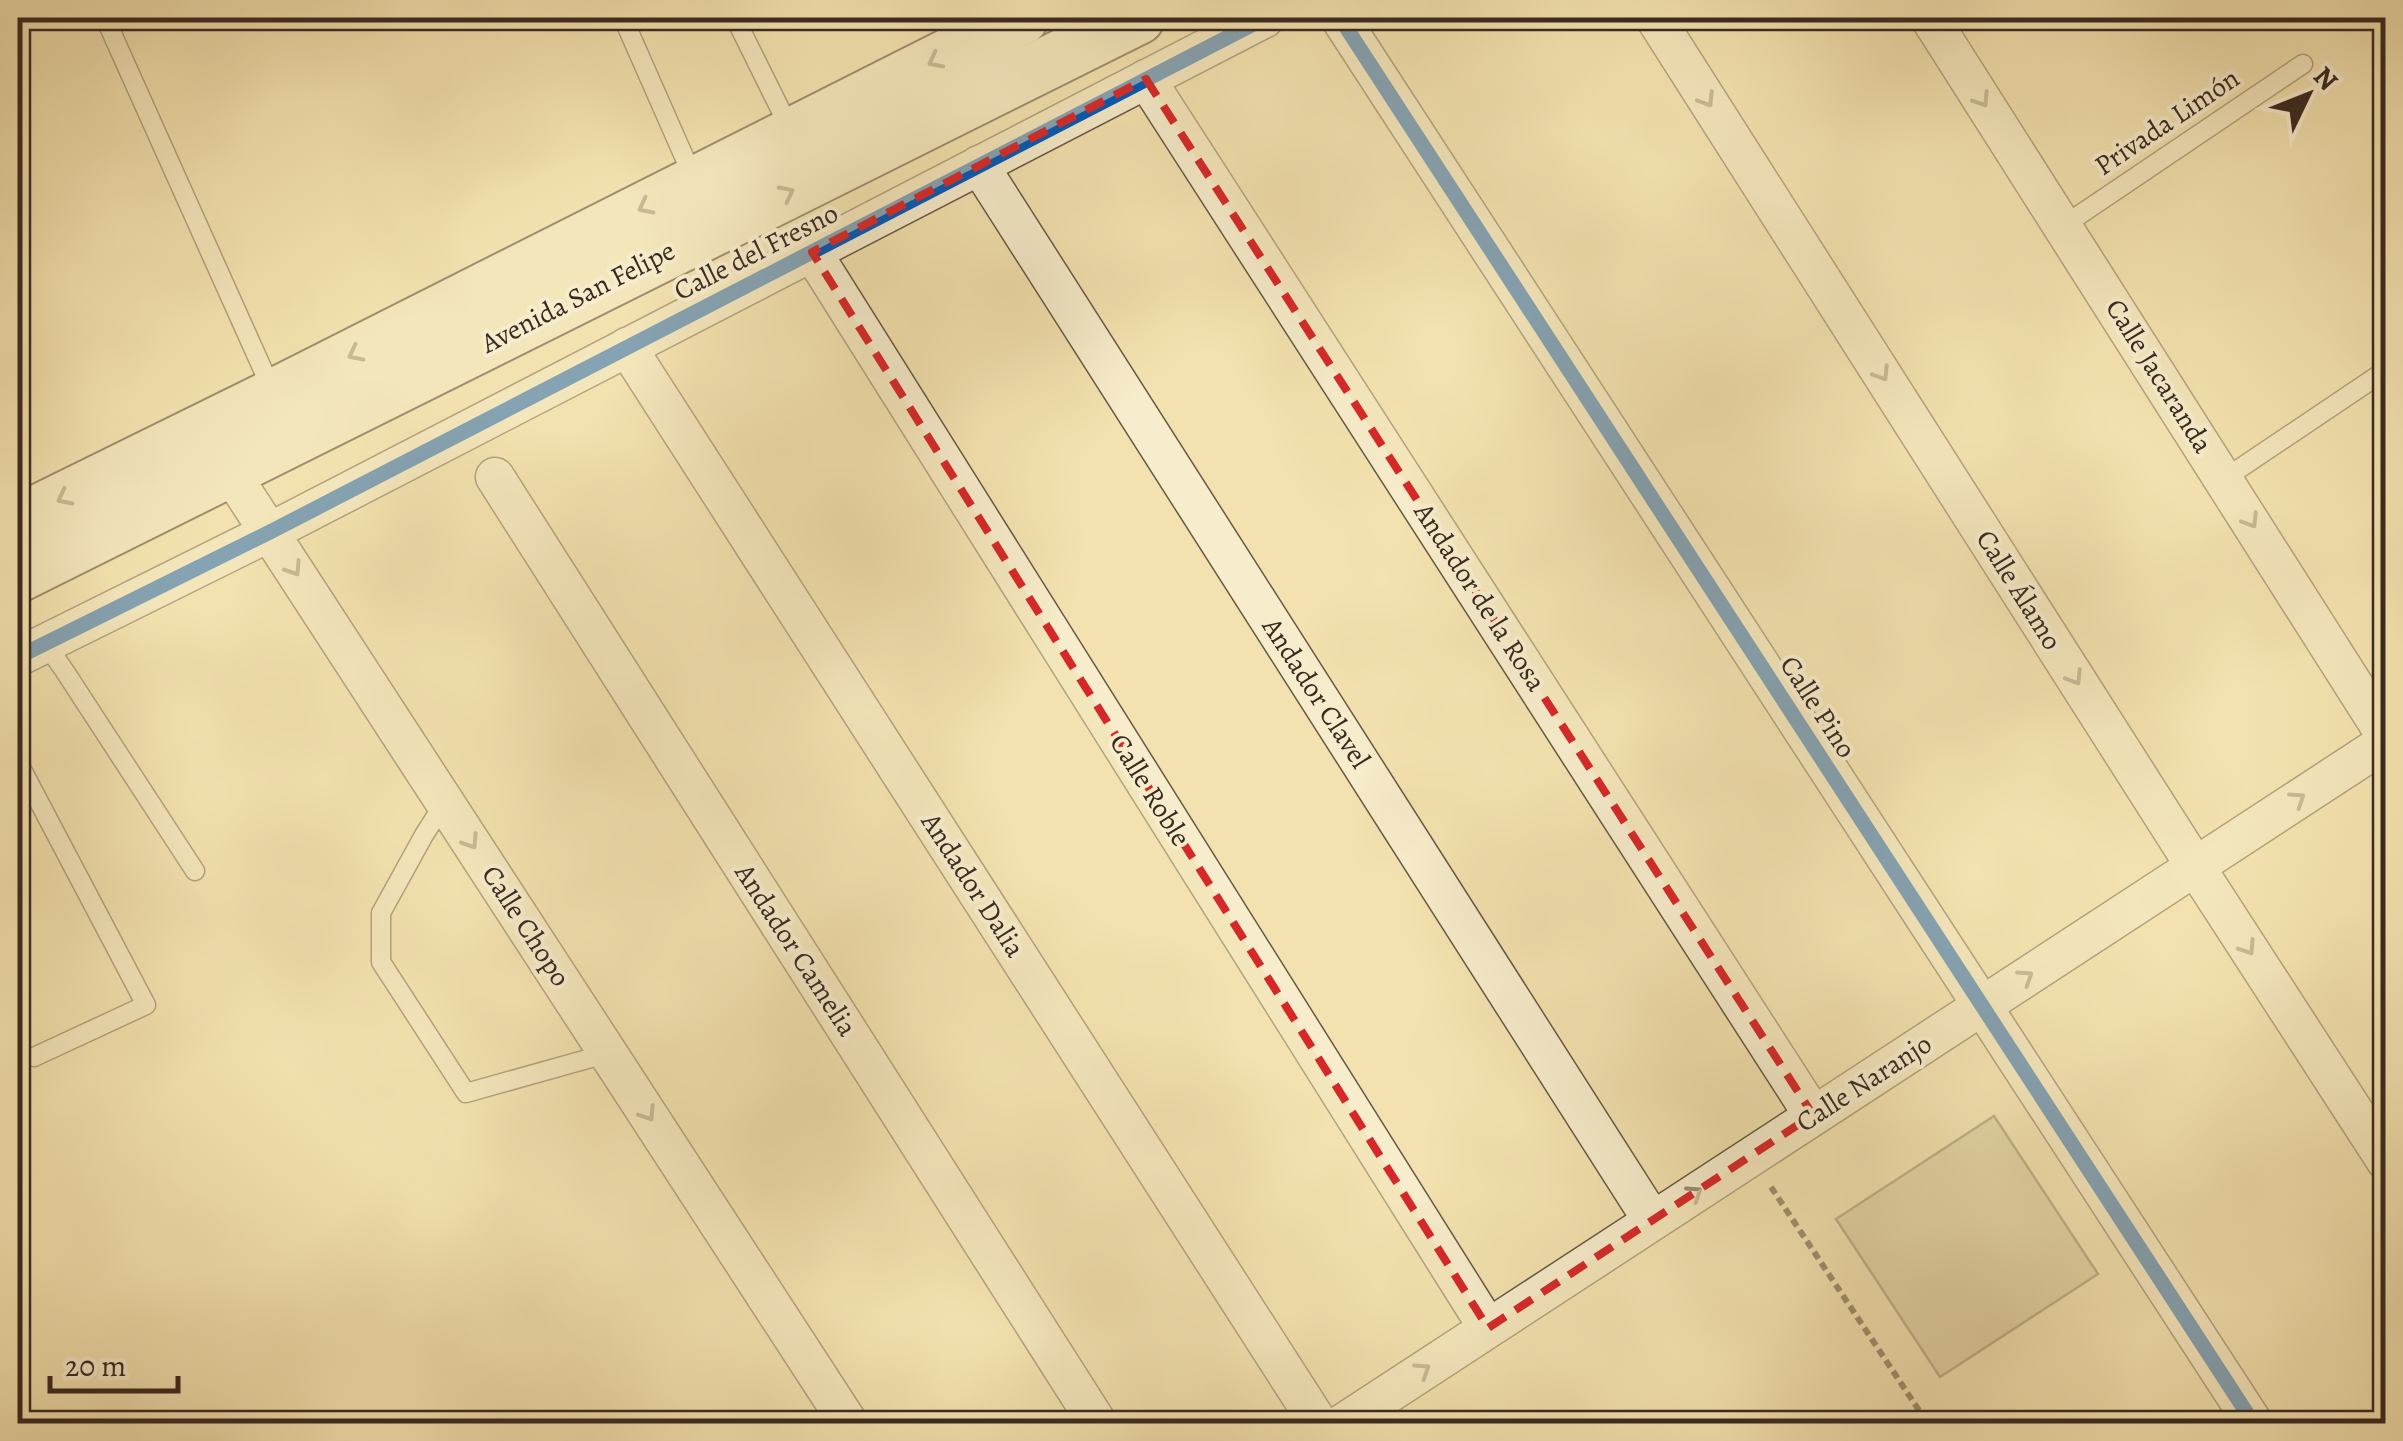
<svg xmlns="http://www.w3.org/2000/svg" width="2403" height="1441" viewBox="0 0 2403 1441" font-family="Alegreya,serif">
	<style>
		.green { fill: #d3c397; stroke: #86765c; stroke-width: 2.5 }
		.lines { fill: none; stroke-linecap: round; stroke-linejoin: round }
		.service-casing { stroke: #685844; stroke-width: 21 }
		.minor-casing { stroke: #685844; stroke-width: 41 }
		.secondary-casing { stroke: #392a21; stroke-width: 56 }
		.path { stroke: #392a21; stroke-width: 6; stroke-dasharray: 8 5; stroke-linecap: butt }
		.service { stroke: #f7eccb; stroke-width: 18 }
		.minor { stroke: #f7eccb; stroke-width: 38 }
		.secondary { stroke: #f7eccb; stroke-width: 52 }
		.cycleway-casing { stroke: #f7eccb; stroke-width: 21 }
		.cycleway { stroke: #0057b8; stroke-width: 15 }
		.oneway { stroke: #988b76 }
		.marked { fill: none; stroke: #d62828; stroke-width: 8; stroke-dasharray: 20 12; stroke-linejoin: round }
		.labels { text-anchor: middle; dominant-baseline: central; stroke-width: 8; stroke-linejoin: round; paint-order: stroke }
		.street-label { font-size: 28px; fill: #392a21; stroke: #f7eccb }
	</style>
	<rect width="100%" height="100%" fill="#f3e2af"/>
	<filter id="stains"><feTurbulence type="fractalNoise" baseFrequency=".002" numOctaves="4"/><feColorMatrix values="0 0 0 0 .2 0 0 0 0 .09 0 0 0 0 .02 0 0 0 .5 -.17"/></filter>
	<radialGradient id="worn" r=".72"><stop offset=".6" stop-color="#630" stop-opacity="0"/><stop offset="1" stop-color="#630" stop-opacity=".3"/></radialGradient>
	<!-- green -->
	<path class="green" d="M1994 1116 2098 1274 1940 1377 1836 1219Z"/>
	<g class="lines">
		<!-- service casing -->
		<g class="service-casing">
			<g id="service">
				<path d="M105 18 272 390"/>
				<path d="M623 18 693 177"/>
				<path d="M735 18 790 129"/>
				<path d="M2063 226 2303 64"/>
				<path d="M2224 479 2386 370"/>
				<path d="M45 643 64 670 195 871"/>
				<path d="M18 762 146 1005 34 1057"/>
				<path d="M445 802 424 835 381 913V962L466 1093 609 1053"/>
			</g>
		</g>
		<!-- minor casing -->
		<g class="minor-casing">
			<g id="minor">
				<path d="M1340 18 2254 1424"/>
				<path d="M1655 18 2195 866 2386 1161"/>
				<path d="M1930 18 2386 736"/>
				<path d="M1146 79 1813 1115"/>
				<path d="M979 165 1652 1220"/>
				<path d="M812 252 1488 1328"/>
				<path d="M627 347 1319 1424"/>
				<path d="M217 452 849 1424"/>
				<path d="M495 477 1098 1424"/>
				<path d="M18 657 270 532 1265 18"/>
				<path d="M1342 1424 2386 742"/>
			</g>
		</g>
		<!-- secondary casing -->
		<g class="secondary-casing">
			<g id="secondary">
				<path d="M18 521 274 395 1022 18"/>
				<path d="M18 576 1138 18"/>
			</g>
		</g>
		<!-- path -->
		<path class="path" d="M1771 1187 1928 1424"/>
		<!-- service -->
		<use href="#service" class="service"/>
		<!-- minor -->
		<use href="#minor" class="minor"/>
		<!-- secondary -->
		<use href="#secondary" class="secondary"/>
		<!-- cycleway casing -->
		<g class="cycleway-casing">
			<g id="cycleway">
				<path d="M1340 18 2254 1424"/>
				<path d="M18 657 270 532 1265 18"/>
			</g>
		</g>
		<!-- cycleway -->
		<use href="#cycleway" class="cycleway"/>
	</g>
	<!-- one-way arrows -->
	<defs><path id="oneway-chevron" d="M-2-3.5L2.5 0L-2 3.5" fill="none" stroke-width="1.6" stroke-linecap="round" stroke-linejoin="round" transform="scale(2.5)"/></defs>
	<g class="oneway">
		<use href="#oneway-chevron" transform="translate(935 61) rotate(153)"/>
		<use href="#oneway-chevron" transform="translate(1707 100) rotate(58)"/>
		<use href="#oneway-chevron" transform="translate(1982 100) rotate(57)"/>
		<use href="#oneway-chevron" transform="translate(787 193) rotate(-27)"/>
		<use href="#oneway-chevron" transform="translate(645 207) rotate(153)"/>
		<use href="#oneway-chevron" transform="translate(355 354) rotate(153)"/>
		<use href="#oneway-chevron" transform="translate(1882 374) rotate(58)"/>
		<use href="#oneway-chevron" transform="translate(64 498) rotate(153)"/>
		<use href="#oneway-chevron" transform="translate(2251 521) rotate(58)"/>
		<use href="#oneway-chevron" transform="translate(294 569) rotate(57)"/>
		<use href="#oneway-chevron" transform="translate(2075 678) rotate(58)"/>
		<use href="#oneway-chevron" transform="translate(2298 799) rotate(-33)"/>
		<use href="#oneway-chevron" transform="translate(471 842) rotate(57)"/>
		<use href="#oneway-chevron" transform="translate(2248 948) rotate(57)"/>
		<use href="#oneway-chevron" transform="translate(2026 977) rotate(-33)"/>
		<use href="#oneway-chevron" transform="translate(648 1114) rotate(57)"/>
		<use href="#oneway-chevron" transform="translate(1695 1193) rotate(-33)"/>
		<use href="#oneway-chevron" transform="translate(1423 1370) rotate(-33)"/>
	</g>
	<!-- marked area -->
	<path d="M0 0H2403V1441H0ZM1146 79 1813 1115 1488 1328 812 252Z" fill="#f3e2af" fill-opacity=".55" fill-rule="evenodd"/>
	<path class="marked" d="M1146 79 1813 1115 1488 1328 812 252Z"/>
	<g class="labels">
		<!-- street labels -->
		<g class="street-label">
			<text transform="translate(2167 122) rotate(-34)">Privada Limón</text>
			<text transform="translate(756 252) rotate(-27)">Calle del Fresno</text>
			<text transform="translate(578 297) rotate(-27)">Avenida San Felipe</text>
			<text transform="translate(2159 376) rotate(58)">Calle Jacaranda</text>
			<text transform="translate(2019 590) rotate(58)">Calle Álamo</text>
			<text transform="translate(1480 597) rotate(57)">Andador de la Rosa</text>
			<text transform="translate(1316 693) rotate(57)">Andador Clavel</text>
			<text transform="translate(1818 707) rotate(57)">Calle Pino</text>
			<text transform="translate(1150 790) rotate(58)">Calle Roble</text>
			<text transform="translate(973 885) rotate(57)">Andador Dalia</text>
			<text transform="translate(526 926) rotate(57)">Calle Chopo</text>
			<text transform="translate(796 950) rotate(57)">Andador Camelia</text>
			<text transform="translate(1864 1083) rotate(-33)">Calle Naranjo</text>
		</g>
	</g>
	<!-- margin -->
	<rect width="2403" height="1441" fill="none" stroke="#f3e2af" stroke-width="60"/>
	<rect x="20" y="20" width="2363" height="1401" fill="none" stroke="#392a21" stroke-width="5"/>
	<rect x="30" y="30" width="2343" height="1381" fill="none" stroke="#392a21" stroke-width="2.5"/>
	<!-- north arrow -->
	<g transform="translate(2308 95) rotate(47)" stroke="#f7eccb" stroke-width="8" paint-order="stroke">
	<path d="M0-8L18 38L0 25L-18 38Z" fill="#392a21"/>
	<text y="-15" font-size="28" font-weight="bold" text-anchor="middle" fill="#392a21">N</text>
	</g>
	<!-- scale -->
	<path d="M50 1376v15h128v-15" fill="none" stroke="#392a21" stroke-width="5"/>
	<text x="65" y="1376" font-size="30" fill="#392a21" stroke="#f7eccb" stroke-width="8" paint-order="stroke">20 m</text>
	<rect width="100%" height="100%" filter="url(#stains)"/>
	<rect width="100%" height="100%" fill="url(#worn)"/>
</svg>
